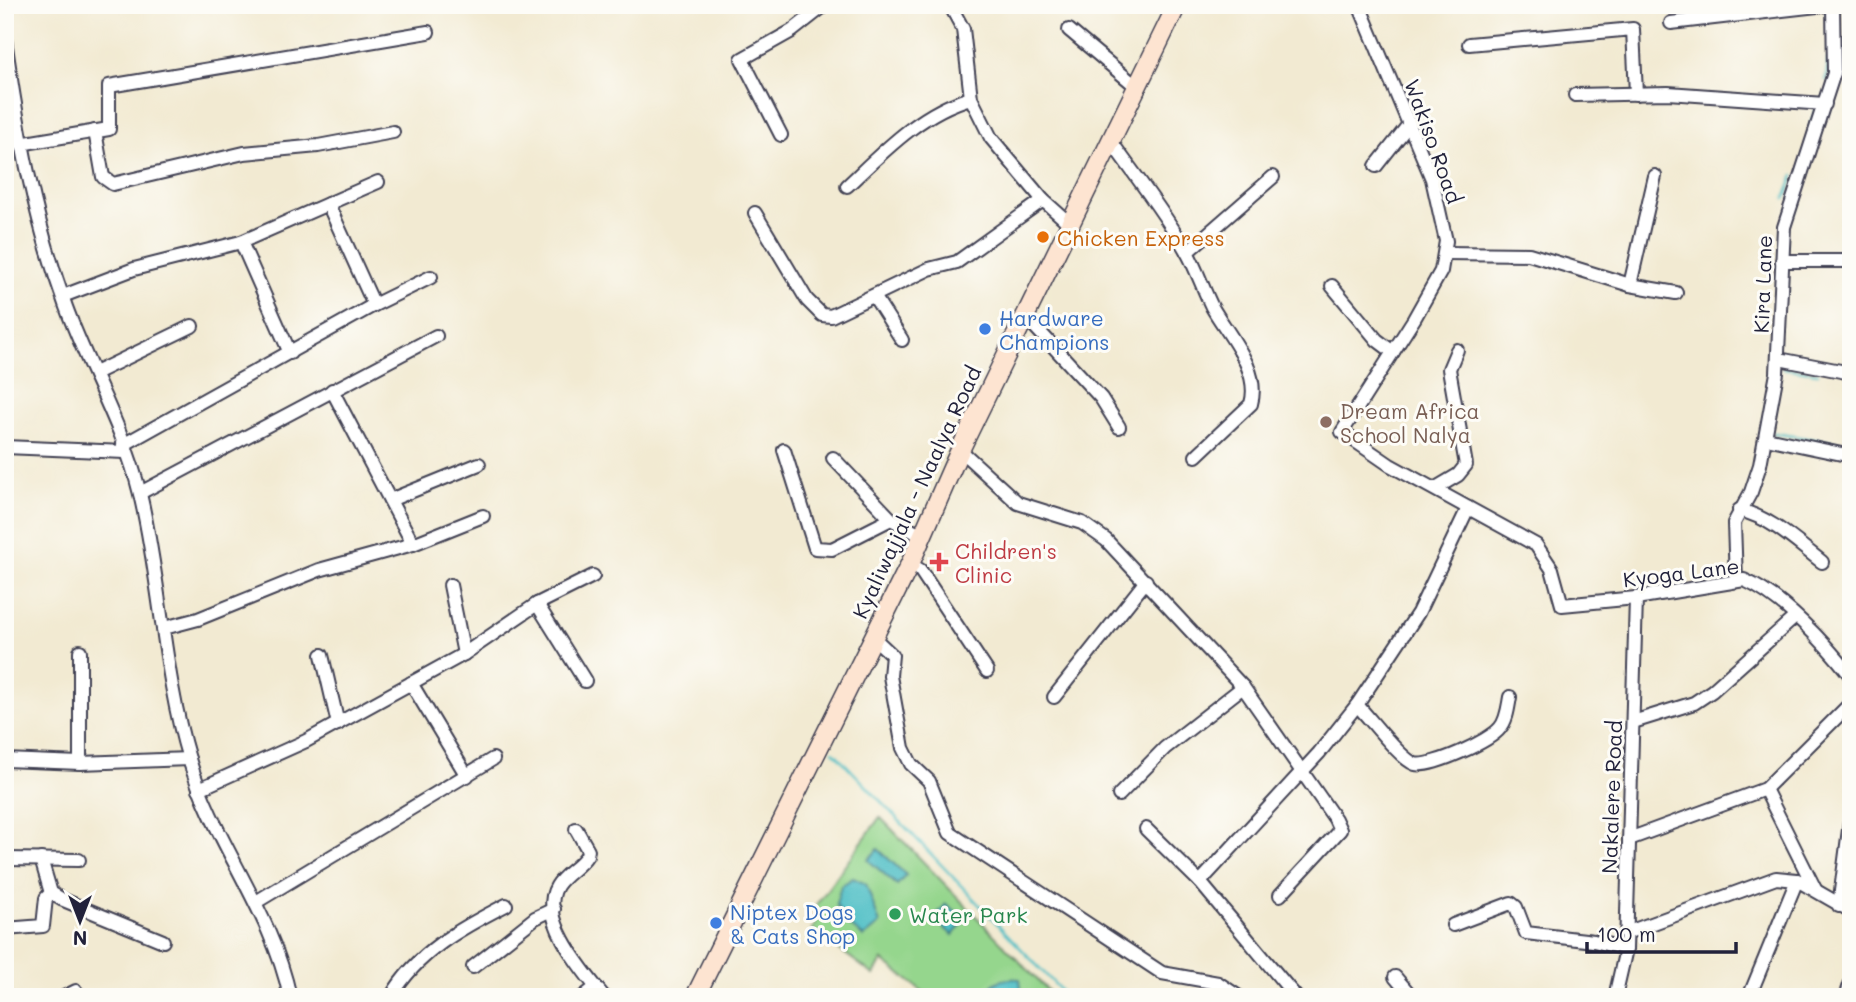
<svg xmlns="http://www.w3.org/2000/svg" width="1856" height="1002" viewBox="0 0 1856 1002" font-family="Mali,sans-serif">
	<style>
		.green { fill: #95d68d; stroke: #5c7c64; stroke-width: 2 }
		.water { fill: #50bfc6; stroke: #397080; stroke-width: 2 }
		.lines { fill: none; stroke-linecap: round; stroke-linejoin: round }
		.stream { stroke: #50bfc6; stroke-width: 2.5 }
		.street-casing { stroke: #414052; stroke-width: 16 }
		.secondary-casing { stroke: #414052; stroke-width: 21 }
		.street { stroke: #fff; stroke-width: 12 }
		.secondary { stroke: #fde4d1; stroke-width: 18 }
		.food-dot { fill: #e8710a; stroke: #fdfcf7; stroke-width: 2.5 }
		.shop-dot { fill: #3f7fe0; stroke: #fdfcf7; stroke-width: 2.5 }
		.education-dot { fill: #8d6e63; stroke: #fdfcf7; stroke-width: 2.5 }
		.health-dot { fill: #e0444e; stroke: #fdfcf7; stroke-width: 2.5 }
		.leisure-dot { fill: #2e9e5b; stroke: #fdfcf7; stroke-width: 2.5 }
		.labels { text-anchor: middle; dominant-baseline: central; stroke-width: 6; stroke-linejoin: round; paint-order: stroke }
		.street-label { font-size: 21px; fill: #22223b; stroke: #fdfcf7 }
		.food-label { font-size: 21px; fill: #c56008; stroke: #fdfcf7; text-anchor: start }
		.shop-label { font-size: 21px; fill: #366cbe; stroke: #fdfcf7; text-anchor: start }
		.education-label { font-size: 21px; fill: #785e54; stroke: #fdfcf7; text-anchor: start }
		.health-label { font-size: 21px; fill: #be3a42; stroke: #fdfcf7; text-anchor: start }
		.leisure-label { font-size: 21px; fill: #27864d; stroke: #fdfcf7; text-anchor: start }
	</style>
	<rect width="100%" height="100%" fill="#fdfcf7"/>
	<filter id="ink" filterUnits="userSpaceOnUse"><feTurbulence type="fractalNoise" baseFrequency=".0143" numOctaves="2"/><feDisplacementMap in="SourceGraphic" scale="14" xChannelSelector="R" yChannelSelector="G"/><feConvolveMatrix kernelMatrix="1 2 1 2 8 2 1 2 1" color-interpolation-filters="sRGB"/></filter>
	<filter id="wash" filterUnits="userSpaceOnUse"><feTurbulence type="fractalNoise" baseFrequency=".00686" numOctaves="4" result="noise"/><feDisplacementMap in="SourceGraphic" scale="28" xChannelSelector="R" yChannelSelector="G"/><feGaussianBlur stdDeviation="1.57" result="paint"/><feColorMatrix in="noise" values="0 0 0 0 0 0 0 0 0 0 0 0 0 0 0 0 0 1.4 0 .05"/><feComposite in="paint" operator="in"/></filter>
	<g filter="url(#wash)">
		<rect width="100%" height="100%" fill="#f2ead2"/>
		<!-- green -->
		<path class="green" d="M880 817 1054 997H930L882 960 874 975 812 929 816 924V905Z"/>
		<!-- water -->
		<g class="water">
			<path d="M878 849 906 875 897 885 868 860Z"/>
			<path d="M853 878 866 884 880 924 864 937 846 923 836 904 841 886Z"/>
			<path d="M946 904 966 919 953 935 933 919Z"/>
			<path d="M1020 979 1022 997H985C991 980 1004 978 1020 979Z"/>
		</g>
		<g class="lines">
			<!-- stream -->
			<g class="stream">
				<path d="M1827 10V28"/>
				<path d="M1826 80 1828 59"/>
				<path d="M1811 123 1817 106"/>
				<path d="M1785 199 1794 176"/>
				<path d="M1783 368 1818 373"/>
				<path d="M1845 369 1851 337"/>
				<path d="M1774 433 1851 445"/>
				<path d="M833 751 1067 997"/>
			</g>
		</g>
	</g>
	<g filter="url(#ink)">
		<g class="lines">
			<!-- street casing -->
			<g class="street-casing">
				<g id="street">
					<path d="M950 5 963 29 971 98 991 138 1043 200 1070 224"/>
					<path d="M1359 5 1432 179 1446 241 1441 271 1414 319 1342 432 1390 465 1536 545 1552 569 1562 605 1636 598 1744 580C1783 597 1825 643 1851 676"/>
					<path d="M1671 23 1826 5"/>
					<path d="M1069 30 1137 87"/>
					<path d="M5 39C18 131 34 219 66 307 89 370 124 428 140 494 161 581 163 673 189 759 214 843 272 911 290 997"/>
					<path d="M1469 44 1633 29 1636 94"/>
					<path d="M1575 95 1668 93 1825 104"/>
					<path d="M95 131 103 177 113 184 244 153 318 146 393 132"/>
					<path d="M781 135 742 59 792 31 825 5"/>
					<path d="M1110 140C1136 177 1165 213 1187 252 1197 270 1203 289 1212 307 1228 335 1261 370 1251 404L1196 456"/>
					<path d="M20 144 109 129V86L428 32"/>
					<path d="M1376 166 1410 123"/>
					<path d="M847 186C883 152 922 111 971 98"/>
					<path d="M328 204 374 305"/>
					<path d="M755 213 807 300 822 315 831 316 929 269 957 262 1043 200"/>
					<path d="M241 242 290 353"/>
					<path d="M1187 252 1273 177"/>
					<path d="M1445 253 1529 254 1630 285 1676 293"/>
					<path d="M1782 261H1851"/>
					<path d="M1630 285 1655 176"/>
					<path d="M1332 286 1377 340 1393 352"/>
					<path d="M63 296 134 269 241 242 378 182"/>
					<path d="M874 296 902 340"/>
					<path d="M1025 316 1101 398 1119 427"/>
					<path d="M1779 359 1851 373"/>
					<path d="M95 373 192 326"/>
					<path d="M1766 438 1851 456"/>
					<path d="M123 445 374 305 431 277"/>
					<path d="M5 447 125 452"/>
					<path d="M784 450 815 548 832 549 891 519 922 536"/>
					<path d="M960 450 1018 503 1082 523 1106 540 1243 687 1335 819 1340 830 1280 895"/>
					<path d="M833 458 891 519"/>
					<path d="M1436 488 1458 475 1466 465 1449 369 1457 350"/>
					<path d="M140 493 436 336"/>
					<path d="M390 500 479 464"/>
					<path d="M1739 510C1772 518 1796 542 1822 562"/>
					<path d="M413 544 483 516"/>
					<path d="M910 564 920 570 987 671"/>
					<path d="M1736 581 1734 523 1751 492 1760 465 1777 373 1784 227 1834 73 1833 5"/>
					<path d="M450 585 464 654"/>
					<path d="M537 604 585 681"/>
					<path d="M164 628 198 619 319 570 413 544 332 390"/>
					<path d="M873 637 892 655 890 676 903 748 911 764 929 781 950 833 1162 973 1218 983 1239 997"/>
					<path d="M80 651V763"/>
					<path d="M322 655 338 724"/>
					<path d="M411 683 467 776"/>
					<path d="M1054 697 1146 581"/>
					<path d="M1357 705C1369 717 1400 759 1415 764 1431 768 1490 741 1500 728 1507 720 1508 708 1510 697"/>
					<path d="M1633 722 1694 703 1712 691 1794 618"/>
					<path d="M5 760 80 763 189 759"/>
					<path d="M199 789 306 741 464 654 537 604 593 576"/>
					<path d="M1765 789 1815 889"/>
					<path d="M1119 795 1165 748 1243 687"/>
					<path d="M576 829 588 850 587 855C580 867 564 874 557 886 537 919 585 973 604 997"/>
					<path d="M1146 829 1200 882 1296 997"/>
					<path d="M1629 839 1765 789 1851 703"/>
					<path d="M5 859 79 860"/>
					<path d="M41 859 51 893 61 899 163 941"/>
					<path d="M1200 882 1319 753 1357 705 1418 613 1468 508"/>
					<path d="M256 902 493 759"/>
					<path d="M1839 906 1851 814"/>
					<path d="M1453 925 1511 903 1516 907 1526 933 1594 941 1626 949"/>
					<path d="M5 929 43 926 46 898 51 893"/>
					<path d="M1626 933 1776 878 1797 880 1851 911"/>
					<path d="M473 967 535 918 554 909"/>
					<path d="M1395 977 1412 997"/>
					<path d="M64 997 76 991"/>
					<path d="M391 997C417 952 461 928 506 905"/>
					<path d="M583 997 596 987"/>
					<path d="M1615 997 1626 949 1636 598"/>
					<path d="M1749 997 1797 880"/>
					<path d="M1846 997 1851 982"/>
				</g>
			</g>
			<!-- secondary casing -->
			<g class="secondary-casing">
				<path id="secondary" d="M695 997 910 564 960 450 1177 5"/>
			</g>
			<!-- street -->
			<use href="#street" class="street"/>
			<!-- secondary -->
			<use href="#secondary" class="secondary"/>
		</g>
	</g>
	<!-- markers -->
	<circle class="food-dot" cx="1043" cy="237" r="7"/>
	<g class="shop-dot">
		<circle cx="985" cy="329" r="7"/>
		<circle cx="716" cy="923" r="7"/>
	</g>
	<circle class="education-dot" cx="1326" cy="422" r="7"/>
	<path class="health-dot" d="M935.5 551.5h7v7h7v7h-7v7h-7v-7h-7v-7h7z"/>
	<circle class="leisure-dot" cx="895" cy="914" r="7"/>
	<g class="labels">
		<!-- street labels -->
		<g class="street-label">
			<text transform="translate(1434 141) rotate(70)">Wakiso Road</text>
			<text transform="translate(1762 284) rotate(-88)">Kira Lane</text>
			<text transform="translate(916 492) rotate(-65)">Kyaliwajjala - Naalya Road</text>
			<text transform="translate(1681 572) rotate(-7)">Kyoga Lane</text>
			<text transform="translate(1611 797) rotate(-88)">Nakalere Road</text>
		</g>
		<!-- food labels -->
		<g class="food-label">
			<text x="1057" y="237">Chicken Express</text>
		</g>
		<!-- shop labels -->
		<g class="shop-label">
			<text x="999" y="317">Hardware<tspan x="999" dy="24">Champions</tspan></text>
			<text x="730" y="911">Niptex Dogs<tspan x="730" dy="24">&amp; Cats Shop</tspan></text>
		</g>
		<!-- education labels -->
		<g class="education-label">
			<text x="1340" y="410">Dream Africa<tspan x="1340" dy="24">School Nalya</tspan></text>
		</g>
		<!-- health labels -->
		<g class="health-label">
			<text x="955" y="550">Children's<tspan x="955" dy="24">Clinic</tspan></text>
		</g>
		<!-- leisure labels -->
		<g class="leisure-label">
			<text x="909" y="914">Water Park</text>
		</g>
	</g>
	<!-- margin -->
	<rect width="1856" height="1002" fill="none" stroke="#fdfcf7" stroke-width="28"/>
	<!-- north arrow -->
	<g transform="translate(80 921) rotate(180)" stroke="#fdfcf7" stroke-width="5" paint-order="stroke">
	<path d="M0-5L12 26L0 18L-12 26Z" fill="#22223b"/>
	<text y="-10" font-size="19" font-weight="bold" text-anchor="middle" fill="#22223b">N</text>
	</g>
	<!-- scale -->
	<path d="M1587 942v10h149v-10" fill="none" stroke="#22223b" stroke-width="3.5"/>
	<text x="1597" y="942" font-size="21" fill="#22223b" stroke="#fdfcf7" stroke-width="5" paint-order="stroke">100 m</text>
</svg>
